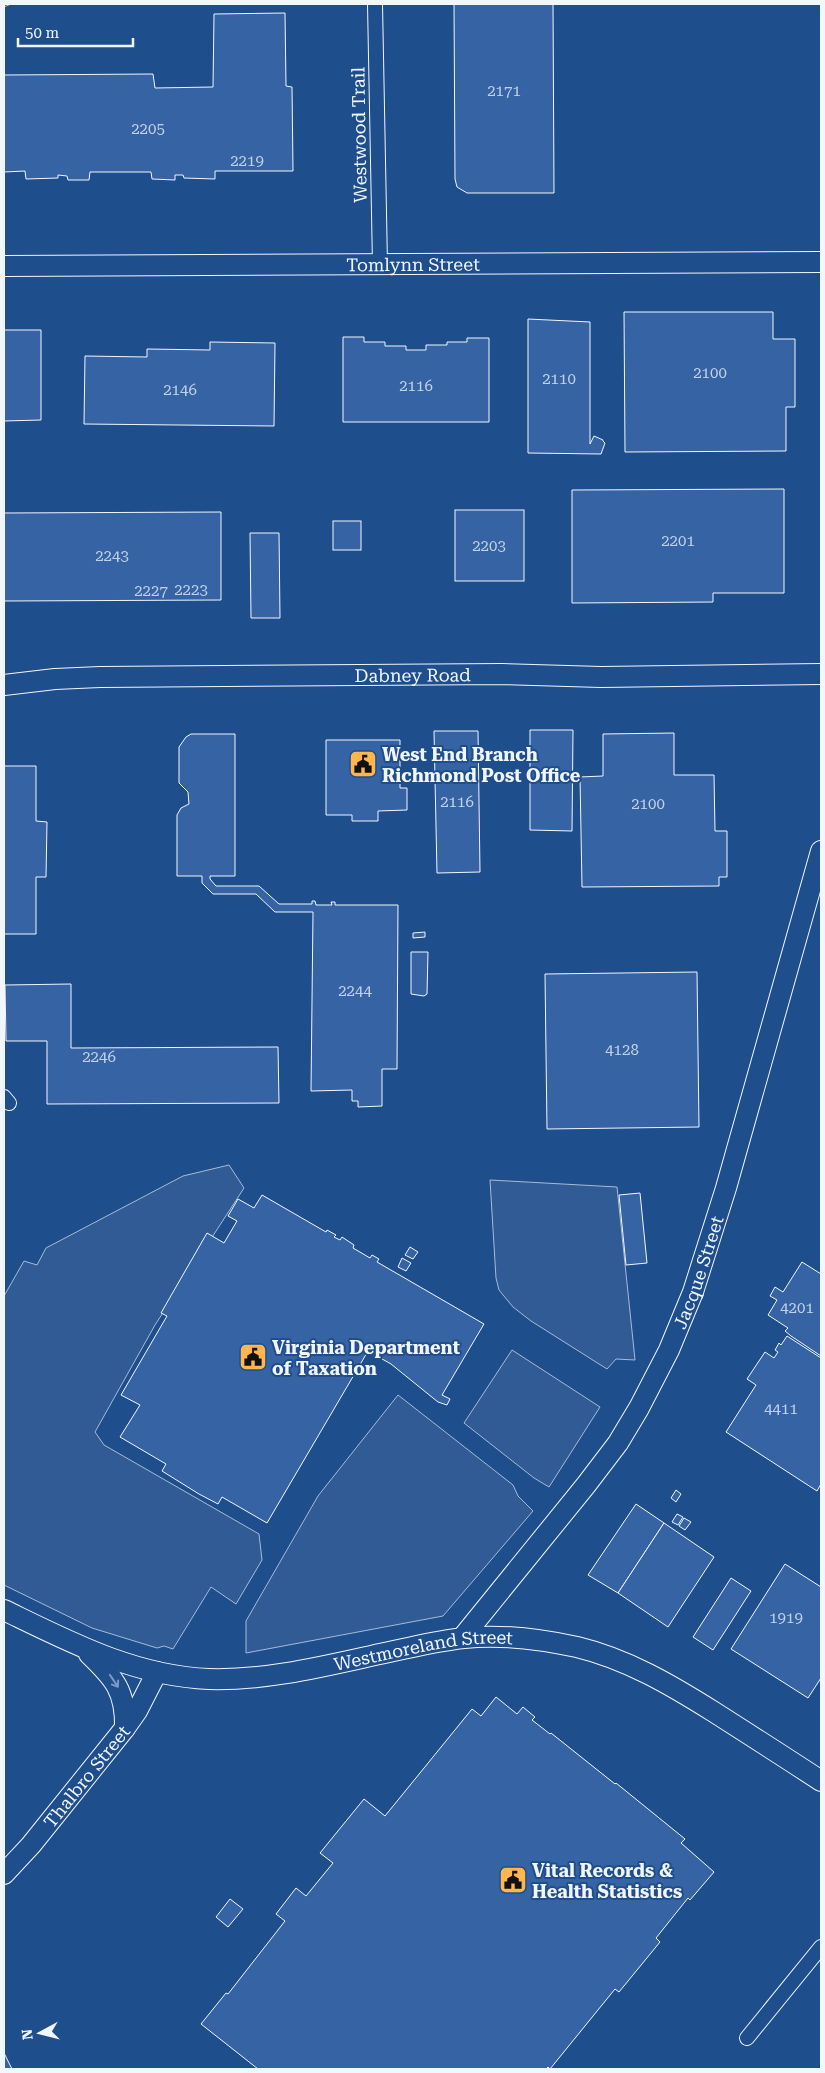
<svg xmlns="http://www.w3.org/2000/svg" width="825" height="2073" viewBox="0 0 825 2073" font-family="'Roboto Serif',serif">
	<style>
		.parking { fill: #305b95; stroke: #a8bbd7 }
		.building { fill: #3563a3; stroke: #f2f6ff }
		.lines { fill: none; stroke-linecap: round; stroke-linejoin: round }
		.street-casing { stroke: #f2f6ff; stroke-width: 16 }
		.secondary-casing { stroke: #f2f6ff; stroke-width: 22 }
		.street { stroke: #1f4e8c; stroke-width: 14 }
		.secondary { stroke: #1f4e8c; stroke-width: 20 }
		.power { stroke: #ffb74d; stroke-width: 1; stroke-dasharray: 18 4 2.5 4; stroke-linecap: butt }
		.oneway { stroke: #7e9ac0 }
		.labels { text-anchor: middle; dominant-baseline: central; stroke-width: 4; stroke-linejoin: round; paint-order: stroke }
		.number-label { font-size: 15px; fill: #c3d1e8 }
		.street-label { font-size: 18px; fill: #f2f6ff; stroke: #1f4e8c }
		.poi-label { font-size: 18px; font-weight: bold; fill: #f2f6ff; stroke: #1f4e8c; text-anchor: start }
	</style>
	<rect width="100%" height="100%" fill="#1f4e8c"/>
	<!-- parking -->
	<g class="parking">
		<path d="M229 1165 244 1188 155 1325 95 1432 104 1445 259 1534 262 1560 236 1604 211 1587 173 1649 164 1646 157 1648 92 1628 4 1585V1296L24 1261 37 1265 46 1248 183 1176Z"/>
		<path d="M490 1180 617 1187 635 1360 616 1359 607 1369 531 1321 513 1307 499 1290 496 1278Z"/>
		<path d="M512 1350 600 1407 549 1487 534 1478 464 1423Z"/>
		<path d="M398 1395 513 1485 518 1496 533 1511 443 1616 246 1653V1621L318 1496Z"/>
	</g>
	<!-- building -->
	<g class="building">
		<path d="M454 4H553L554 193H467L457 187 455 179Z"/>
		<path d="M285 13 286 86 292 87 293 171H215V179L184 178 183 175H175V180L152 179 151 172H90L89 180H68L67 176 58 175V178L26 179 25 171 4 172V75L153 74 155 88 213 87 214 14Z"/>
		<path d="M624 312H773V339H795V407H786V451L625 452Z"/>
		<path d="M528 319 590 322V444L594 436 603 440V441L605 443 601 454 528 453Z"/>
		<path d="M4 330H41V420L4 421Z"/>
		<path d="M343 337H364V342H385V346H406V350H426V345H447V342H467V338H489V422H343Z"/>
		<path d="M210 342 275 343 274 426 84 424 85 356 147 357V349L210 350Z"/>
		<path d="M784 489V593H713V602L572 603V490Z"/>
		<rect x="455" y="510" width="69" height="71"/>
		<path d="M221 512V600L4 601V513Z"/>
		<rect x="333" y="521" width="28" height="29"/>
		<path d="M250 533H279L280 618H251Z"/>
		<path d="M530 730H573L572 831 530 830Z"/>
		<path d="M434 731H478L480 872 437 873Z"/>
		<path d="M674 733V775H714L715 831H727V877H719V886L582 887 580 777 603 776V734Z"/>
		<path d="M191 734H235V876H210V879L216 886H259L279 904H312V901H315L316 905H332L331 902H335V905H398L397 1069H382V1106L358 1107V1101H352V1090L311 1091 313 912H275L256 894H213L202 883V876H177V815L181 808 189 804 188 792 179 783V747L186 737Z"/>
		<path d="M326 740H400V788H407V810L378 811V821H352V815H326Z"/>
		<path d="M4 766H36V821L47 822 46 877H36V934H4Z"/>
		<path d="M425 932V937L413 938V933Z"/>
		<path d="M411 952H428L427 994 424 996 411 994Z"/>
		<path d="M697 972 699 1127 547 1129 545 974Z"/>
		<path d="M71 984V1048L278 1047 279 1103 47 1104V1041H6L5 985Z"/>
		<path d="M640 1193 647 1263 626 1265 619 1195Z"/>
		<path d="M262 1195 326 1232 327 1230 336 1235 334 1237 340 1240 342 1237 354 1245 353 1248 370 1258 372 1255 379 1259 377 1262 484 1324 442 1395 450 1399 447 1405 438 1402 391 1364 368 1351 267 1523 222 1497 218 1504 199 1494 162 1471 166 1464 120 1437 140 1405 121 1395 167 1316 161 1313 207 1233 224 1243 237 1221 228 1216 238 1199 254 1208Z"/>
		<path d="M410 1247 418 1252 413 1259 405 1255Z"/>
		<path d="M402 1258 411 1263 406 1271 398 1267Z"/>
		<path d="M802 1262 821 1274V1356L791 1336 785 1331 788 1328 768 1315 777 1300 770 1296 775 1287 783 1292Z"/>
		<path d="M787 1336 821 1358V1484L817 1491 726 1432 756 1385 747 1379 765 1352 774 1358 778 1352 775 1350 779 1343 781 1345Z"/>
		<path d="M676 1490 681 1494 676 1502 671 1498Z"/>
		<path d="M636 1504 664 1523 618 1593 588 1575Z"/>
		<path d="M677 1514 683 1517 678 1525 672 1522Z"/>
		<path d="M684 1518 691 1522 685 1530 679 1526Z"/>
		<path d="M664 1523 714 1557 668 1627 618 1593Z"/>
		<path d="M785 1564 821 1587V1678L808 1698 731 1649Z"/>
		<path d="M731 1578 751 1591 713 1650 693 1637Z"/>
		<path d="M496 1697 517 1714 523 1707 535 1717 532 1720 550 1734 551 1733 615 1784 616 1783 685 1839 681 1843 714 1872 690 1900 688 1898 656 1938 660 1942 619 1992 615 1989 550 2069 548 2067 546 2069H258L201 2024 226 1993 228 1994 285 1921 276 1914 296 1888 306 1896 333 1863 320 1853 364 1799 385 1816 472 1709 481 1716Z"/>
		<path d="M230 1899 243 1909 228 1927 216 1917Z"/>
		<path d="M4 2053 12 2069H4Z"/>
	</g>
	<g class="lines">
		<!-- street casing -->
		<g class="street-casing">
			<g id="street">
				<path d="M375 4 380 265"/>
				<path d="M4 1097 9 1103"/>
				<path d="M747 2038 821 1947"/>
			</g>
		</g>
		<!-- secondary casing -->
		<g class="secondary-casing">
			<g id="secondary">
				<path id="s1" d="M4 266 821 262"/>
				<path id="s2" d="M4 685 55 679 100 677 502 674 601 677 821 674"/>
				<path id="s3" d="M4 1610C70 1642 134 1676 209 1679 276 1681 343 1661 408 1648 426 1644 445 1640 464 1638 501 1634 540 1639 577 1647 627 1659 671 1685 714 1712 750 1735 786 1758 821 1781"/>
				<path id="s4" d="M462 1638 586 1485 618 1443 639 1408 669 1350 693 1292 726 1188 821 851"/>
				<path d="M89 1654C114 1678 126 1691 125 1728"/>
				<path id="s5" d="M4 1874 31 1845 125 1728 137 1711 157 1672"/>
			</g>
		</g>
		<!-- street -->
		<use href="#street" class="street"/>
		<!-- secondary -->
		<use href="#secondary" class="secondary"/>
		<!-- power -->
		<path class="power" d="M4 7 11 4"/>
	</g>
	<!-- one-way arrows -->
	<defs><path id="oneway-shaft" d="M-6 0H5M1.5-3L5.5 0L1.5 3" fill="none" stroke-width="1.6" stroke-linecap="round" stroke-linejoin="round" transform="scale(1.25)"/></defs>
	<use class="oneway" href="#oneway-shaft" transform="translate(114 1681) rotate(56)"/>
	<!-- icons -->
	<defs>
		<g id="civic-square" transform="scale(1.4375)"><rect x="-9" y="-9" width="18" height="18" rx="4" fill="#ffb74d" stroke="#1f4e8c"/><path d="M-.6-6.5H3V-4.5H.6V-3L4-1V1h2V6H-6V1h2V-1L-.6-3ZM-1.2 2.5V6h2.4V2.5Z" fill="#111"/></g>
	</defs>
	<g fill-rule="evenodd">
		<use href="#civic-square" x="363" y="764"/>
		<use href="#civic-square" x="253" y="1357"/>
		<use href="#civic-square" x="513" y="1880"/>
	</g>
	<g class="labels">
		<!-- number labels -->
		<g class="number-label">
			<text x="504" y="91">2171</text>
			<text x="148" y="129">2205</text>
			<text x="247" y="161">2219</text>
			<text x="710" y="373">2100</text>
			<text x="559" y="379">2110</text>
			<text x="416" y="386">2116</text>
			<text x="180" y="390">2146</text>
			<text x="678" y="541">2201</text>
			<text x="489" y="546">2203</text>
			<text x="112" y="556">2243</text>
			<text x="191" y="590">2223</text>
			<text x="151" y="591">2227</text>
			<text x="457" y="802">2116</text>
			<text x="648" y="804">2100</text>
			<text x="355" y="991">2244</text>
			<text x="622" y="1050">4128</text>
			<text x="99" y="1057">2246</text>
			<text x="797" y="1308">4201</text>
			<text x="781" y="1409">4411</text>
			<text x="786" y="1618">1919</text>
		</g>
		<!-- street labels -->
		<g class="street-label">
			<text transform="translate(359 135) rotate(-91)">Westwood Trail</text>
			<text stroke="none"><textPath href="#s1" startOffset="409">Tomlynn Street</textPath></text>
			<text stroke="none"><textPath href="#s2" startOffset="409">Dabney Road</textPath></text>
			<text stroke="none"><textPath href="#s4" startOffset="439">Jacque Street</textPath></text>
			<text stroke="none"><textPath href="#s3" startOffset="435">Westmoreland Street</textPath></text>
			<text stroke="none"><textPath href="#s5" startOffset="128">Thalbro Street</textPath></text>
		</g>
		<!-- poi labels -->
		<g class="poi-label">
			<text x="382" y="754">West End Branch<tspan x="382" dy="21">Richmond Post Office</tspan></text>
			<text x="272" y="1347">Virginia Department<tspan x="272" dy="21">of Taxation</tspan></text>
			<text x="532" y="1870">Vital Records &amp;<tspan x="532" dy="21">Health Statistics</tspan></text>
		</g>
	</g>
	<!-- border -->
	<rect width="825" height="2073" fill="none" stroke="#f2f6ff" stroke-width="10"/>
	<!-- north arrow -->
	<g transform="translate(40 2033) rotate(263)" stroke="#1f4e8c" stroke-width="4" paint-order="stroke">
	<path d="M0-4L9 19L0 12L-9 19Z" fill="#f2f6ff"/>
	<text y="-8" font-size="14" font-weight="bold" text-anchor="middle" fill="#f2f6ff">N</text>
	</g>
	<!-- scale -->
	<path d="M18 38v8h115v-8" fill="none" stroke="#f2f6ff" stroke-width="2.5"/>
	<text x="25" y="38" font-size="15" fill="#f2f6ff" stroke="#1f4e8c" stroke-width="4" paint-order="stroke">50 m</text>
</svg>
